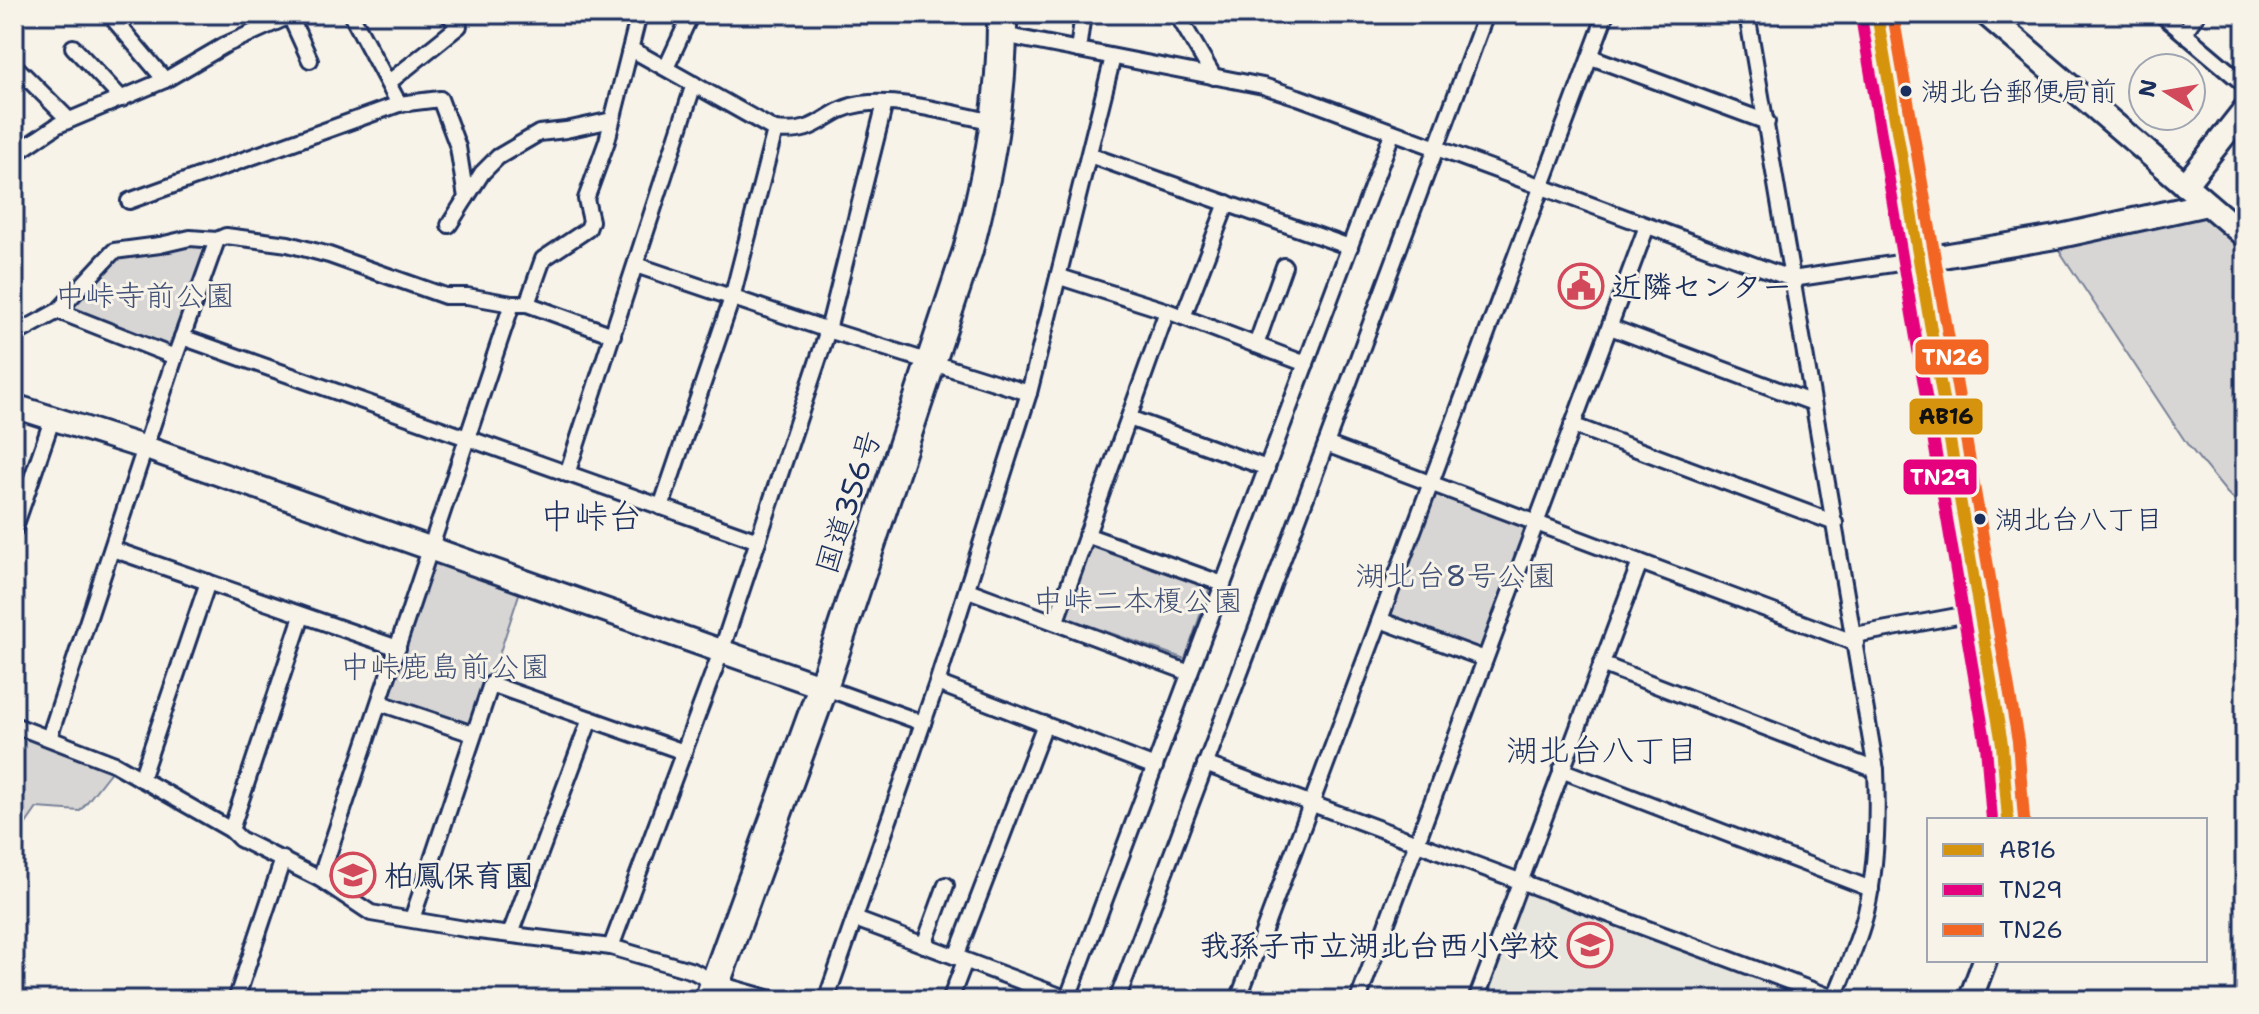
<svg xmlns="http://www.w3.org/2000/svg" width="2259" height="1014" viewBox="0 0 2259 1014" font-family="'Shantell Sans','Klee One',sans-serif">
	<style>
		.built { fill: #e6e5de }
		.green { fill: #d7d6d4; stroke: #798299; stroke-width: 2 }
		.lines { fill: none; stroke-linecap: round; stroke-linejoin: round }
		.street-casing { stroke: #1b2f5e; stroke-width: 20 }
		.secondary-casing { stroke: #1b2f5e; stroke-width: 28 }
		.highway-casing { stroke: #1b2f5e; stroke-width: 34 }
		.street { stroke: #f7f3e8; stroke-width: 14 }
		.secondary { stroke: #f7f3e8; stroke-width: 22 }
		.highway { stroke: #f7f3e8; stroke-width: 28 }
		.bus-1-casing { stroke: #f7f3e8; stroke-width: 18 }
		.bus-2-casing { stroke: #f7f3e8; stroke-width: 18 }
		.bus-3-casing { stroke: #f7f3e8; stroke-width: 18 }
		.bus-1 { stroke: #d6940e; stroke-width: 12 }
		.bus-2 { stroke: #e5007d; stroke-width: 12 }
		.bus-3 { stroke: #f26522; stroke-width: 12 }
		.bus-dot { fill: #1b2f5e; stroke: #f7f3e8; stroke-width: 3 }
		.labels { text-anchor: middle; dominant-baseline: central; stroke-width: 6; stroke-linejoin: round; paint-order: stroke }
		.bus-label { font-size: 28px; fill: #1b2f5e; stroke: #f7f3e8; text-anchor: start }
		.poi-label { font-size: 30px; font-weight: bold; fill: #1b2f5e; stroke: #f7f3e8; text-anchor: start }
		.park-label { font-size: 30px; fill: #415076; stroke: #f7f3e8 }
		.street-label { font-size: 30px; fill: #1b2f5e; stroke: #f7f3e8 }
		.neighbourhood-label { font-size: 32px; fill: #1b2f5e; stroke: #f7f3e8 }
		.quarter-label { font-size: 34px; fill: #1b2f5e; stroke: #f7f3e8 }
		.line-badge { stroke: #f7f3e8; stroke-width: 3 }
		.badge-label { font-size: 22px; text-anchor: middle; font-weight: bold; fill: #fff }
		.pale-badge-label { font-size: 22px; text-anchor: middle; font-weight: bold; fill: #111 }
	</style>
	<rect width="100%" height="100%" fill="#f7f3e8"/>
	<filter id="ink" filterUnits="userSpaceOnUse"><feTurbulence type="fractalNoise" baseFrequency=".0125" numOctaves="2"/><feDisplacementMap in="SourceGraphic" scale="16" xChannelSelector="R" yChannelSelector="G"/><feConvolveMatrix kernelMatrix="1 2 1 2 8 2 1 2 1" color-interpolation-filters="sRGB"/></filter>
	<g filter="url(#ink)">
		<!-- built -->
		<path class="built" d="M1526 890 1822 1000H1485Z"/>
		<!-- green -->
		<g class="green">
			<path d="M2207 204 2245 236V510L2227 493 2187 444 2051 238Z"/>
			<path d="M217 240 175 357 58 311 114 251Z"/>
			<path d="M1430 483 1535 524 1485 659 1380 620Z"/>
			<path d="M1091 542 1211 584 1185 659 1065 617Z"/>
			<path d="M430 549 523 582 473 734 380 703Z"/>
			<path d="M14 728 112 770 80 811 37 808 14 841Z"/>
		</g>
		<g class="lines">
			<!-- street casing -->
			<g class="street-casing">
				<g id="street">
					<path d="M351 14 399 104 440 99 458 147 466 198 449 225"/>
					<path d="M1177 14 1214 77"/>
					<path d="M1486 14 1326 444 1856 643"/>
					<path d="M1747 14 1876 770C1878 817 1877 866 1866 912 1859 942 1845 971 1834 1000"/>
					<path d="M2161 14 2245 85"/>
					<path d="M290 16 310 60"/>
					<path d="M115 21 165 80"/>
					<path d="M2184 33 2197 14"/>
					<path d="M1003 35 1263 86 1298 97 1792 279 1919 260"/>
					<path d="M73 47 122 99"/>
					<path d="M631 49 775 130C821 136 824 109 861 104 902 98 956 115 996 122"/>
					<path d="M1078 50 1083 14"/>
					<path d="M1591 57 1767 122"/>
					<path d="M14 65 69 120"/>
					<path d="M666 68 691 14"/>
					<path d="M388 83 459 26 448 14"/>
					<path d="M14 143 21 150 58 125 165 80 225 45 294 14"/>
					<path d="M1089 155 1350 247"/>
					<path d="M466 198 482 173 498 157 539 133 566 130 612 120"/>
					<path d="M129 201 399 104"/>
					<path d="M636 265 828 330 1029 393"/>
					<path d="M1060 277 1167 311 1306 364"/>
					<path d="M527 304 543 259 588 229 591 221 586 199 607 141 639 14"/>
					<path d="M58 311 114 251 160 245 190 238 217 240"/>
					<path d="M1183 317 1227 203"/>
					<path d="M1610 327 1813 403"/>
					<path d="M14 335 58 311 175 357"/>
					<path d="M182 337 758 541"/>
					<path d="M1256 345 1284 266"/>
					<path d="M1129 418 1267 468"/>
					<path d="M1572 425 1835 523"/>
					<path d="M567 474 694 84"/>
					<path d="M661 507 732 298 775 130"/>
					<path d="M14 530 53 417"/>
					<path d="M1086 535 1223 584"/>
					<path d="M112 549 398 648"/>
					<path d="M968 590 1190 673"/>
					<path d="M1380 620 1485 659"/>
					<path d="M1056 621 1167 311"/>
					<path d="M1855 635 1979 612"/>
					<path d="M1601 664 1876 770"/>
					<path d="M937 683 1155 767"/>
					<path d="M823 687 923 723"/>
					<path d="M380 703 473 734"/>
					<path d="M14 725 115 764 231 830 240 839 320 879 371 913 471 930 611 947 693 971 715 983 775 1000"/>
					<path d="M49 738 175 357 217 240 226 236 288 244 329 255 445 296H467L512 304H527L613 335"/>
					<path d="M1205 764 1839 1000"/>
					<path d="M1561 770 1871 889"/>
					<path d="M141 779 208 582"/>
					<path d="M231 830 302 616"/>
					<path d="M320 879 512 304"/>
					<path d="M412 919 491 684 684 752"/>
					<path d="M855 919 1068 999"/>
					<path d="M510 934 590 719"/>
					<path d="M924 945 946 885"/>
					<path d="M611 947 721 652 828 330 885 103"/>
					<path d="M956 957 1045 724"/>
					<path d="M236 1000 283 859"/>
					<path d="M826 1000 937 683 1029 393 1113 57"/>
					<path d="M950 1000 965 961"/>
					<path d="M1067 1000 1392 134"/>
					<path d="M1117 1000 1326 444"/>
					<path d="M1238 1000 1606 14"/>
					<path d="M1358 1000 1647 226"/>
					<path d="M1476 1000 1640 562"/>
				</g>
			</g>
			<!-- secondary casing -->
			<g class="secondary-casing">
				<g id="secondary">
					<path d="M1877 14 2002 744 2008 820"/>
					<path d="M1986 14 2245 236"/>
					<path d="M2185 185 2245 109"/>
					<path d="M1919 260 2056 237 2207 204"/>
					<path d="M14 406 146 448 823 687"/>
					<path d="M1970 1000 1985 960"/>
				</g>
			</g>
			<!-- highway casing -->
			<g class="highway-casing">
				<path id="highway" d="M709 1000 823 687 968 250C989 171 1003 95 1002 14"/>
			</g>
			<!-- street -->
			<use href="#street" class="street"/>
			<!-- secondary -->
			<use href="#secondary" class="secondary"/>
			<!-- highway -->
			<use href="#highway" class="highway"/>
			<!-- bus-1 casing -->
			<g class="bus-1-casing">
				<path id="bus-1" d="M1877 14 2002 744 2008 820"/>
			</g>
			<!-- bus-2 casing -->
			<g class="bus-2-casing">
				<path id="bus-2" d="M1861 17 1986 746 1992 820"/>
			</g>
			<!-- bus-3 casing -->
			<g class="bus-3-casing">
				<path id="bus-3" d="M1893 14 2018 741 2024 819"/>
			</g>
			<!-- bus-1 -->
			<use href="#bus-1" class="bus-1"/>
			<!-- bus-2 -->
			<use href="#bus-2" class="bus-2"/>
			<!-- bus-3 -->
			<use href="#bus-3" class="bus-3"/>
		</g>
	</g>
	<!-- icons -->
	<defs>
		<g id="civic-ring" transform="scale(2.3)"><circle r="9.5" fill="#f7f3e8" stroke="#d1495b" stroke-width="1.5"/><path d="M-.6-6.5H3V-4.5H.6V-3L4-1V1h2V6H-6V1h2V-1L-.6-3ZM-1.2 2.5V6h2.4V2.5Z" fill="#d1495b"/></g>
		<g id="school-ring" transform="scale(2.3)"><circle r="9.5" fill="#f7f3e8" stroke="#d1495b" stroke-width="1.5"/><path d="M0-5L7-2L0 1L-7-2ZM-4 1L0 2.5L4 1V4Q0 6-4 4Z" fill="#d1495b"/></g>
	</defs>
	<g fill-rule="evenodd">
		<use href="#civic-ring" x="1581" y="286"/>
		<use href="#school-ring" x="353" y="875"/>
		<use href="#school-ring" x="1590" y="945"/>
	</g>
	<!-- markers -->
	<g class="bus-dot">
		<circle cx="1906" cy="91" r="7"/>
		<circle cx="1980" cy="519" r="7"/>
	</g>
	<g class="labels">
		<!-- bus labels -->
		<g class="bus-label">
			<text x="1921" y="91">湖北台郵便局前</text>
			<text x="1995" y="519">湖北台八丁目</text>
		</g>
		<!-- poi labels -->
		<g class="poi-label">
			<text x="1612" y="286">近隣センター</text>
			<text x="384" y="875">柏鳳保育園</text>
			<text x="1559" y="945" text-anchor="end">我孫子市立湖北台西小学校</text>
		</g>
		<!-- park labels -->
		<g class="park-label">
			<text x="145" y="295">中峠寺前公園</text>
			<text x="1456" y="575">湖北台8号公園</text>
			<text x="1138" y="600">中峠二本榎公園</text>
			<text x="445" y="666">中峠鹿島前公園</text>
		</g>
		<!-- street labels -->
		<g class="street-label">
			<text transform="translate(848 502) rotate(-72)">国道356号</text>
		</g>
		<!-- neighbourhood labels -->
		<g class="neighbourhood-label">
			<text x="1602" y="749">湖北台八丁目</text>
		</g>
		<!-- quarter labels -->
		<g class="quarter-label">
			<text x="591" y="516">中峠台</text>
		</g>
	</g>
	<g class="line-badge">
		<rect x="1914" y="338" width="76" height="38" rx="8" fill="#f26522"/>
		<rect x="1908" y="397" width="76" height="39" rx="8" fill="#d6940e"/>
		<rect x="1902" y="458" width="76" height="38" rx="8" fill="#e5007d"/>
	</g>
	<g class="badge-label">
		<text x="1952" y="365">TN26</text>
		<text x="1940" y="485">TN29</text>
	</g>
	<g class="pale-badge-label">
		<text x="1946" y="424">AB16</text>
	</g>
	<!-- margin -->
	<rect width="2259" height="1014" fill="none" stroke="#f7f3e8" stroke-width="48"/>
	<rect x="24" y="24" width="2211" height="966" fill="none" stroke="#1b2f5e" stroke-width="3" filter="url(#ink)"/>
	<!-- legend -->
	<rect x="1927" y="818" width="280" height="144" fill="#f7f3e8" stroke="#9fa5b1" stroke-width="2"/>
	<rect x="1943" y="844" width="40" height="12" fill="#d6940e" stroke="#9fa5b1" stroke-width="2"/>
	<text x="1999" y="858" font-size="24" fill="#1b2f5e">AB16</text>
	<rect x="1943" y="884" width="40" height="12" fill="#e5007d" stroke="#9fa5b1" stroke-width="2"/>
	<text x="1999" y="898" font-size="24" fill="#1b2f5e">TN29</text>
	<rect x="1943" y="924" width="40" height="12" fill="#f26522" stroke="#9fa5b1" stroke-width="2"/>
	<text x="1999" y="938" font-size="24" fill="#1b2f5e">TN26</text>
	<!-- north arrow -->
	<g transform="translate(2167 92) rotate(281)"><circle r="38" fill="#f7f3e8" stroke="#9fa5b1" stroke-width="2"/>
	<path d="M0-6L14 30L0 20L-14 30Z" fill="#d1495b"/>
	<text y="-12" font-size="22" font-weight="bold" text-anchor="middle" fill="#1b2f5e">N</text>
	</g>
</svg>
